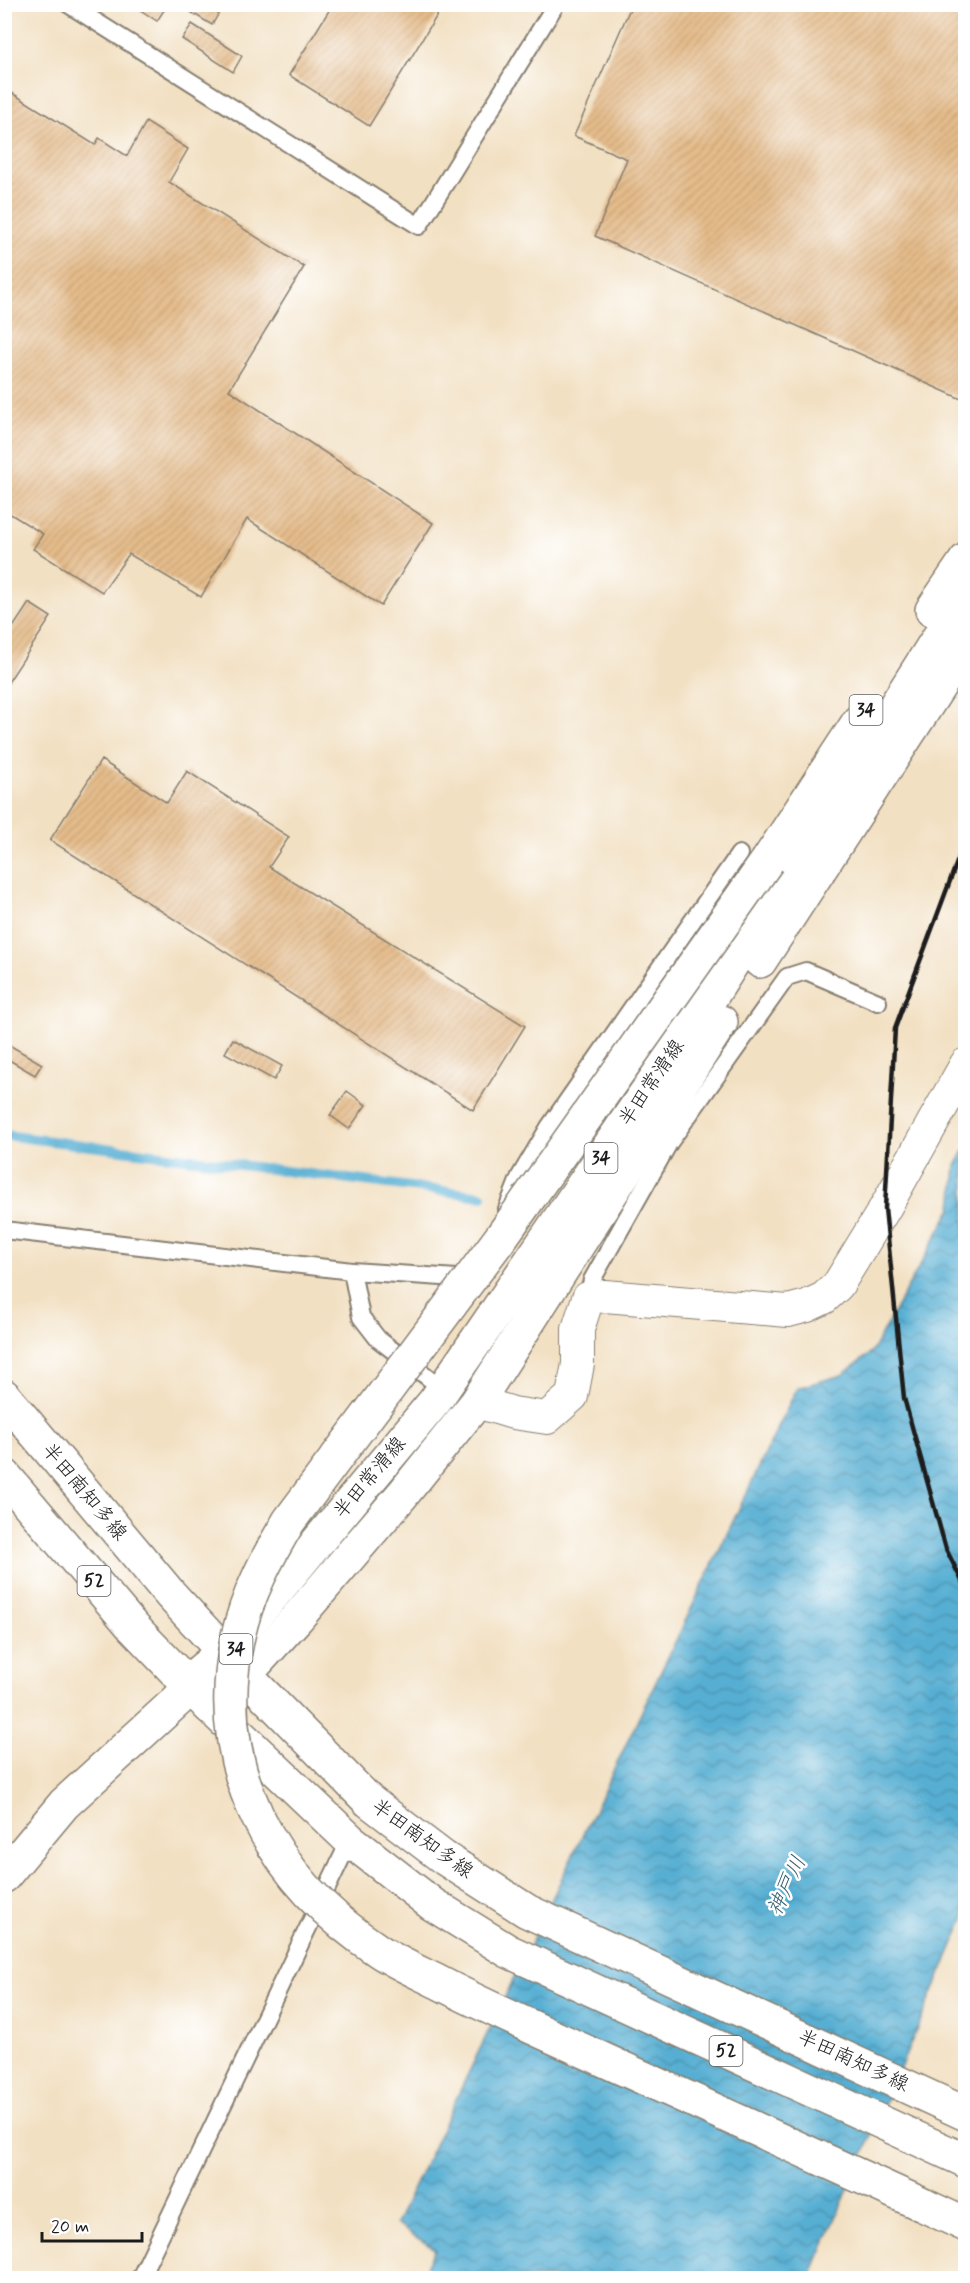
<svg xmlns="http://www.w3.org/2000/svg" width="970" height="2283" viewBox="0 0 970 2283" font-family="Mynerve,'Klee One',sans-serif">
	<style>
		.water { fill: url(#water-waves); stroke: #396678; stroke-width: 1.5 }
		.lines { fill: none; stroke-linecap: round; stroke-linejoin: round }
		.stream { stroke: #56afd3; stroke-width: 10 }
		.building { fill: url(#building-hatch) }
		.service-casing { stroke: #877e6f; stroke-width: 20 }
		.minor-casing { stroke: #877e6f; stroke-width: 34 }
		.tertiary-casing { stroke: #877e6f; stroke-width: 36 }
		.primary-casing { stroke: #877e6f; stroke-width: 36 }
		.service { stroke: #fff; stroke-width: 16 }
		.minor { stroke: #fff; stroke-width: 32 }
		.tertiary { stroke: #fff; stroke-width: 33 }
		.primary { stroke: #fff; stroke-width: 33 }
		.rail { stroke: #1c1c1c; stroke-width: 4.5 }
		.primary-bridge-casing { stroke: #877e6f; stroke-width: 36; stroke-linecap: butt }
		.primary-bridge { stroke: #fff; stroke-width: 33 }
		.labels { text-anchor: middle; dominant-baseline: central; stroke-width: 5; stroke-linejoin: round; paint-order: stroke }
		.shield { fill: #fff; stroke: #606060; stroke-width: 1.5 }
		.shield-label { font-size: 18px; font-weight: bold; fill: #1c1c1c }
		.street-label { font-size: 20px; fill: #1c1c1c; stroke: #fff }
		.water-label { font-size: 21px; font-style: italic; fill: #365e6e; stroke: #fff }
	</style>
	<defs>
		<pattern id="water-waves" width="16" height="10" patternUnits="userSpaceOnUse" patternTransform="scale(1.5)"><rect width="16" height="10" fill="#56afd3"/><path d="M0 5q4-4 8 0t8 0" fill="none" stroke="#468eaa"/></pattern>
		<pattern id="building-hatch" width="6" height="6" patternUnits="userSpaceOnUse" patternTransform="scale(1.5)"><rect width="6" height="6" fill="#e5bc8b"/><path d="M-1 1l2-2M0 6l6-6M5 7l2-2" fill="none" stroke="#c4a177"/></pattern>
	</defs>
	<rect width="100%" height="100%" fill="#fff"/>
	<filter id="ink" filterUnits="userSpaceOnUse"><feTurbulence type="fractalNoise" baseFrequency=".0167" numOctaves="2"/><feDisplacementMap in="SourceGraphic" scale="12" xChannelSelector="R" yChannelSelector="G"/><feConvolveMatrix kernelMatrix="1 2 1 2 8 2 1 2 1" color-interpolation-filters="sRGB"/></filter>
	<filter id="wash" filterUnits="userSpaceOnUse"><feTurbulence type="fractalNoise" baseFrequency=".008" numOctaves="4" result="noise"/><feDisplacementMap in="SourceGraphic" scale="24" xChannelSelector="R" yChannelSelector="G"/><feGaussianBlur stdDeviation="1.35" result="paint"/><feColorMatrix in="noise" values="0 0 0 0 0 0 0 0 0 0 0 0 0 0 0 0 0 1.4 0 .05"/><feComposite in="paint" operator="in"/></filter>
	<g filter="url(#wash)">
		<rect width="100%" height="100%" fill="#f2e0c2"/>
		<!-- water -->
		<path class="water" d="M965 1149V1917L810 2278H421L435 2249 396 2224 797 1388 842 1375 871 1353 952 1208 956 1166Z"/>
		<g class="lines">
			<!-- stream -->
			<path class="stream" d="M4 1135 482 1196"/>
		</g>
		<g id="blocks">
			<!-- building -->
			<g class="building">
				<path d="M138 4H161L166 7 157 21 136 7Z"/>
				<path d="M192 4H224L212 25 189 11Z"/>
				<path d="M333 4H444L369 126 289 75Z"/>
				<path d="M632 4H966V401L595 236 627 159 574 136Z"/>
				<path d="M192 24 242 56 233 72 182 39Z"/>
				<path d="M4 88 95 145 99 138 127 156 146 122 188 149 169 182 304 267 229 390 433 523 381 606 247 519 201 597 129 554 102 592 33 549 43 534 4 510Z"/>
				<path d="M29 603 51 617 7 684 4 682V641Z"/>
				<path d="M101 760 167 803 187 771 289 837 269 867 525 1026 473 1110 50 840Z"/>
				<path d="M233 1039 282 1066 274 1080 225 1053Z"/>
				<path d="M4 1042 42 1064 35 1075 4 1057Z"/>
				<path d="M347 1091 366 1105 349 1129 330 1115Z"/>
			</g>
		</g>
	</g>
	<g filter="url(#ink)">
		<use href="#blocks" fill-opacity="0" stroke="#877e6f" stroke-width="1.5"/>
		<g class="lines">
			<!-- service casing -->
			<g class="service-casing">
				<g id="service">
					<path d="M68 4 419 226 556 4"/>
					<path d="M507 1209 520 1176 549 1127 739 854"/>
					<path d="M4 1230 352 1271 472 1279"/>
					<path d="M352 1271 361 1317 378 1339 443 1389"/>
					<path d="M588 1298 592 1280 669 1143 787 977 806 971 878 1002"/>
					<path d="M140 2278 350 1840"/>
				</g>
			</g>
			<!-- minor casing -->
			<g class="minor-casing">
				<path id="minor" d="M477 1402 513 1413 547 1418 572 1396 578 1364V1329L588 1298 605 1296 788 1311 807 1306 824 1298 838 1285 885 1208 966 1064"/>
			</g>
			<!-- tertiary casing -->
			<g class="tertiary-casing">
				<path id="tertiary" d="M4 1876 64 1804 191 1688"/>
			</g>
			<!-- primary casing -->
			<g class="primary-casing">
				<g id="primary">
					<path d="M932 610 966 560"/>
					<path d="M768 860 859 721"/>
					<path d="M760 961 966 645"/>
					<path d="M4 1396 170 1594 245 1675 369 1801 444 1858 527 1911 966 2114"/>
					<path d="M4 1475 133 1627 209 1706 350 1840 432 1904 508 1951 966 2161"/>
					<path d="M186 1683 224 1651 274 1594 435 1401 706 1005 966 594"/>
					<path d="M209 1706 245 1675 297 1618 403 1494 477 1402 721 1022"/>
					<path d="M923 2205 966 2225"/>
				</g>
			</g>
			<!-- service -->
			<use href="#service" class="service"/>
			<!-- minor -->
			<use href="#minor" class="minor"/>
			<!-- tertiary -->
			<use href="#tertiary" class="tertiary"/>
			<!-- primary -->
			<use href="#primary" class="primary"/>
			<!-- rail -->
			<path class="rail" d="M966 838 895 1028 885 1208 904 1398 946 1549 966 1589"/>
			<!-- primary-bridge casing -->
			<g class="primary-bridge-casing">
				<path id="primary-bridge" d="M768 860 502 1236 289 1521C268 1556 247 1595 238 1636 209 1766 271 1880 379 1951 397 1963 418 1972 438 1982 492 2010 547 2034 602 2059 709 2108 816 2157 923 2205"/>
			</g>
			<!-- primary-bridge -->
			<use href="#primary-bridge" class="primary-bridge"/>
		</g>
	</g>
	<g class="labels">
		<!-- shield labels -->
		<g class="shield">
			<rect x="849.5" y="695" width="33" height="30" rx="4.5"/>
			<rect x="584.5" y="1143" width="33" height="30" rx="4.5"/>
			<rect x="77.5" y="1566" width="33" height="30" rx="4.5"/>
			<rect x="219.5" y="1634" width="33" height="30" rx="4.5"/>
			<rect x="709.5" y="2036" width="33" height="30" rx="4.5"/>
		</g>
		<g class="shield-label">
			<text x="866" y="710">34</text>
			<text x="601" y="1158">34</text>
			<text x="94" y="1581">52</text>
			<text x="236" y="1649">34</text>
			<text x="726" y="2051">52</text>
		</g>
		<!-- street labels -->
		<g class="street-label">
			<text transform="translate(652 1083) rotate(-56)">半田常滑線</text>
			<text transform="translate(370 1478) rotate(-50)">半田常滑線</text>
			<text transform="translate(84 1492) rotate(50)">半田南知多線</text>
			<text transform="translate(422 1839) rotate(36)">半田南知多線</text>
			<text transform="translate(853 2061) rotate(25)">半田南知多線</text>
		</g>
		<!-- water labels -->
		<g class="water-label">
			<text transform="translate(787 1886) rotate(-65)">神戸川</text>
		</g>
	</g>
	<!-- margin -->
	<rect width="970" height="2283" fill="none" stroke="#fff" stroke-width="24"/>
	<!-- scale -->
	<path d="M42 2232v9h100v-9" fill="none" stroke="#1c1c1c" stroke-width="3"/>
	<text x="51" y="2232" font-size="18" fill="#1c1c1c" stroke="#ffffff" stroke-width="4.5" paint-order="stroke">20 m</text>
</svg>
